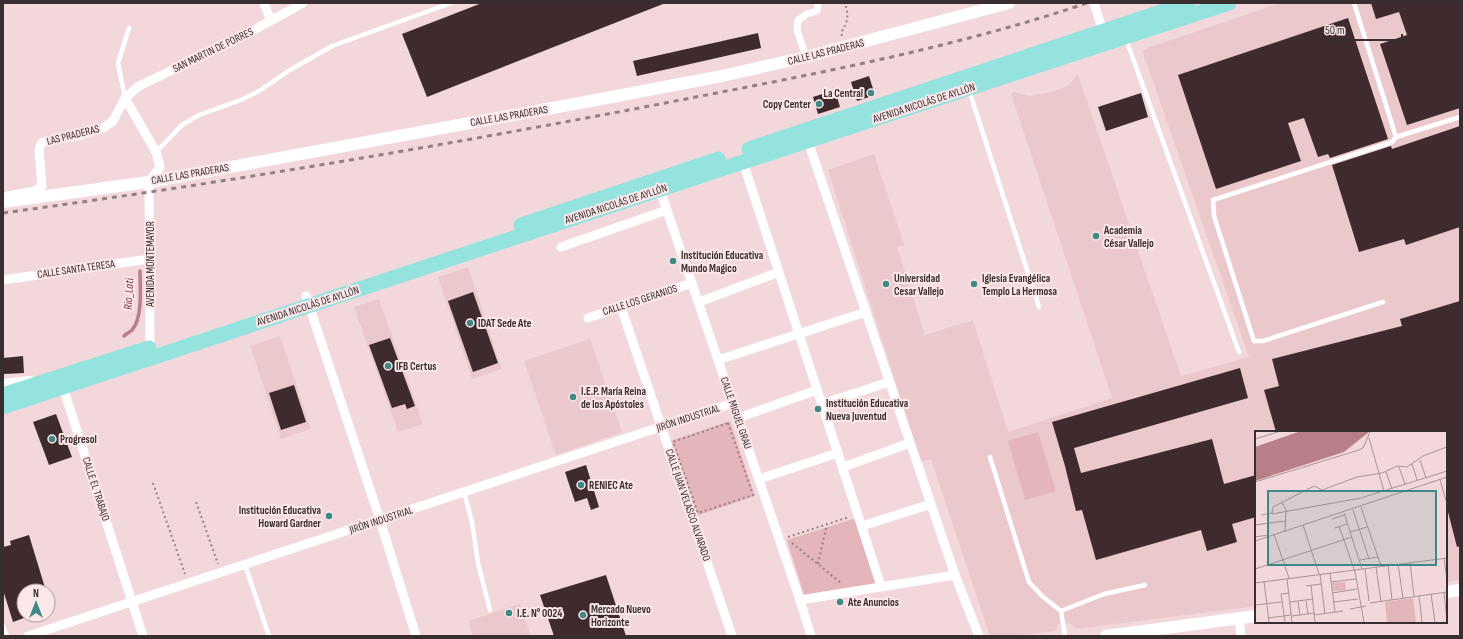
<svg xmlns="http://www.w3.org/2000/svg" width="1463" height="639" viewBox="0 0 1463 639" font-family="'Sofia Sans Condensed',sans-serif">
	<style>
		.built { fill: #eac8cc }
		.green { fill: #e4b6bc }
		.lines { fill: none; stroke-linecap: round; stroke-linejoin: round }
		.stream { stroke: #b87f88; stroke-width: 3.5 }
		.building { fill: #3f2b2e }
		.path { stroke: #968385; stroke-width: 2; stroke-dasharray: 2 3; stroke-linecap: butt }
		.service { stroke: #fff; stroke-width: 4.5 }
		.pedestrian { stroke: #fff; stroke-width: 7 }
		.minor { stroke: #fff; stroke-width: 9 }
		.tertiary { stroke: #fff; stroke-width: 12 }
		.primary { stroke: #94e3df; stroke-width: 15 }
		.rail { stroke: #928082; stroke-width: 3; stroke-dasharray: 5 5; stroke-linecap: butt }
		.poi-dot { fill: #418984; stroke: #fce7e9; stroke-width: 1.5 }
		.labels { text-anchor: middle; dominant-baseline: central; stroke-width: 4; stroke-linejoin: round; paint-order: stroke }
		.street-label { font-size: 11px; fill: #382e2f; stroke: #fce7e9 }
		.poi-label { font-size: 11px; font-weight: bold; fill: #382e2f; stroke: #fce7e9; text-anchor: start }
		.water-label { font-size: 12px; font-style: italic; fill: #7f3746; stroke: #fce7e9 }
		.inset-road { fill: none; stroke: #a89496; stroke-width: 1 }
		.view { fill: #418984; fill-opacity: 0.15; stroke: #418984; stroke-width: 2 }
		.inset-edge { fill: none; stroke: #382e2f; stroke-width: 2 }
	</style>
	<rect width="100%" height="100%" fill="#f3d8db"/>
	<!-- built -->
	<g class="built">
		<path d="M1280 3H1460V580L1446 582V432H1256V606L1076 629 1070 623 1058 624 1056 631 1012 636H990L931 459 921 462 828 170 874 154 904 245 897 247 925 335 973 320 1008 432 1112 398 1011 94 1014 92 1029 96 1052 92 1067 86 1078 75 1181 376 1249 357 1142 50Z"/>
		<path d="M468 267 502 369 472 379 438 277Z"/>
		<path d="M379 299 423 424 398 432 354 307Z"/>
		<path d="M280 336 311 429 281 439 250 346Z"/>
		<path d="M590 339 622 432 556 455 524 361Z"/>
		<path d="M520 604 531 636H473L468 621Z"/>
	</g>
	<!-- green -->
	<g class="green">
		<path d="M730 421 755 496 696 516 670 441Z"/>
		<path d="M1038 432 1056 491 1025 500 1008 441Z"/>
		<path d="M856 518 878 584 805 598 787 540Z"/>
	</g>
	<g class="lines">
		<!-- stream -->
		<path class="stream" d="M124 336C126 334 130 332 132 330 143 318 140 287 140 271"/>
	</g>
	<!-- building -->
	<g class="building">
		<path d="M482 3H663V4L427 97 402 34Z"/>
		<path d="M1371 3H1460V108L1407 125 1380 44 1407 35 1399 12 1376 19Z"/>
		<path d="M1348 18 1388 139 1330 158 1328 154 1318 157 1304 118 1288 123 1301 161 1216 189 1178 75Z"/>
		<path d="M758 33 761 48 637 76 633 61Z"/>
		<path d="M869 76 875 95 857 101 851 82Z"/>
		<path d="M835 90 840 107 818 114 813 97Z"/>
		<path d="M1141 93 1148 117 1106 131 1098 107Z"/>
		<path d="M1460 126V227L1406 245 1404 239 1359 252 1332 165 1391 146 1392 149Z"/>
		<path d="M473 292 498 363 473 372 448 301Z"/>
		<path d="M1460 301V546L1457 547 1446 504V432H1276L1264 390 1279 386 1272 359 1402 326 1400 319Z"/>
		<path d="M390 338 415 406 407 409 405 404 392 408 369 345Z"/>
		<path d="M23 356 24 373 4 374 3 358Z"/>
		<path d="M1240 368 1248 398 1074 448 1081 473 1212 439 1224 484 1256 475V517L1232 524 1237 542 1207 551 1201 530 1096 560 1082 510 1076 511 1065 466 1052 422Z"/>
		<path d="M294 385 306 422 281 430 269 393Z"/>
		<path d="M56 414 72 457 49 465 33 422Z"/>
		<path d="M586 465 599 507 591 510 587 498 575 502 565 472Z"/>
		<path d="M29 535 46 591H24V618L13 622 3 590V547L11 545 10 541Z"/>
		<path d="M606 575 626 636H554L540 595Z"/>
	</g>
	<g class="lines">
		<!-- path -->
		<g class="path">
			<path d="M842 36 841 33C848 21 849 16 845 3"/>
			<path d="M728 423 753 495 698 513 673 442Z"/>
			<path d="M153 483 185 574"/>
			<path d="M196 502 218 564"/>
			<path d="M788 537 849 517"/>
			<path d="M792 543 841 583"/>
			<path d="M818 564 827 524"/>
		</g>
		<!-- service -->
		<g class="service">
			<path d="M1354 3 1396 137 1392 142 1213 200 1214 216 1254 341H1263L1383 302"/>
			<path d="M1126 39 1239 352"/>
			<path d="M969 90 1039 307"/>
			<path d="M125 98 118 63 129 28"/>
			<path d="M1396 137 1460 117"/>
			<path d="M156 152 182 125 199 115 241 100 259 91 290 70 332 46 451 3"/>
			<path d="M990 457 1029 582 1042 596 1061 611 1065 636"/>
			<path d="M464 492 472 522 478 563 490 610"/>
			<path d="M245 565 269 636"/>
			<path d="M1061 611 1104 594 1145 585"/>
			<path d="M3 626 7 636"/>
		</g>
		<!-- pedestrian -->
		<path class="pedestrian" d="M806 57 797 30 798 20 807 14 817 11 818 3"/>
		<!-- minor -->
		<g class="minor">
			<path d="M264 3 271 21"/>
			<path d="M1094 3 1104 35"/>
			<path d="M125 98 156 152 160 167 149 182 150 347"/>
			<path d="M808 141 955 575 979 636"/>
			<path d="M743 162 881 586"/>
			<path d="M660 190 800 600 811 636"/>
			<path d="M8 196 35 191 42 186 39 151 40 146 43 142 81 135 103 128 113 121 125 98 139 86 243 36 303 3"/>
			<path d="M561 247 667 210"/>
			<path d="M3 280 149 259"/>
			<path d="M306 296 380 520 416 636"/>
			<path d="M699 302 779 272"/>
			<path d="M621 307 732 636"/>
			<path d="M588 318 692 283"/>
			<path d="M718 360 866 312"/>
			<path d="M62 384 143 636"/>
			<path d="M822 404 889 382"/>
			<path d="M738 418 817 390"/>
			<path d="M843 467 910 443"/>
			<path d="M759 479 838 453"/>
			<path d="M862 526 931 504"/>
			<path d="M800 600 955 575"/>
			<path d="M1239 618 1241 636"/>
			<path d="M28 636 733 403"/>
		</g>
		<!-- tertiary -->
		<g class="tertiary">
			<path d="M3 202 149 182 601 99 722 76 806 57 1009 3"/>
			<path d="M3 385 30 382"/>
			<path d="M1446 592 1460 590"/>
			<path d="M1106 636 1256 616"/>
		</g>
		<!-- primary -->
		<g class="primary">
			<path d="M749 149 1188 3"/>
			<path d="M521 225 718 159"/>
			<path d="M3 395 149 348"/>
			<path d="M3 407 743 162 1229 3"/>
		</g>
		<!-- rail -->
		<path class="rail" d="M3 213C223 183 442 146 660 104 803 76 948 50 1087 3"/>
	</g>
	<!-- markers -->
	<g class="poi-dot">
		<circle cx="871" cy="93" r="4"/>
		<circle cx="819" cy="104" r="4"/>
		<circle cx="1096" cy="236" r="4"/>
		<circle cx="673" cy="261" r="4"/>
		<circle cx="886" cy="284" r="4"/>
		<circle cx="974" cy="284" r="4"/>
		<circle cx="470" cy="323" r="4"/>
		<circle cx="388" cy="366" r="4"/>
		<circle cx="573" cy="397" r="4"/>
		<circle cx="818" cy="409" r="4"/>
		<circle cx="52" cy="439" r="4"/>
		<circle cx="581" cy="485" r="4"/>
		<circle cx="329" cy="516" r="4"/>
		<circle cx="840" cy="602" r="4"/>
		<circle cx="509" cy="613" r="4"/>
		<circle cx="583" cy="615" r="4"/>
	</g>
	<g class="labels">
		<!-- street labels -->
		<g class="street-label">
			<text transform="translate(213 50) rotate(-26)">SAN MARTIN DE PORRES</text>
			<text transform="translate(826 52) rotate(-14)">CALLE LAS PRADERAS</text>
			<text transform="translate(924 103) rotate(-18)">AVENIDA NICOLÁS DE AYLLÓN</text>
			<text transform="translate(509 116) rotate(-10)">CALLE LAS PRADERAS</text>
			<text transform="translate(73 135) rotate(-14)">LAS PRADERAS</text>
			<text transform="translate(190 174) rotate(-10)">CALLE LAS PRADERAS</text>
			<text transform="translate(616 204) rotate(-18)">AVENIDA NICOLÁS DE AYLLÓN</text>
			<text transform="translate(150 264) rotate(-90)">AVENIDA MONTEMAYOR</text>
			<text transform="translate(76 269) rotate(-8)">CALLE SANTA TERESA</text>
			<text transform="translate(640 300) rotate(-18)">CALLE LOS GERANIOS</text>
			<text transform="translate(308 306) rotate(-18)">AVENIDA NICOLÁS DE AYLLÓN</text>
			<text transform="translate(736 413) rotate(71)">CALLE MIGUEL GRAU</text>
			<text transform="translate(688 418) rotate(-18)">JIRÓN INDUSTRIAL</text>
			<text transform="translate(96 489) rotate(72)">CALLE EL TRABAJO</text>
			<text transform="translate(688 505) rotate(71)">CALLE JUAN VELASCO ALVARADO</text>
			<text transform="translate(381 520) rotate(-18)">JIRÓN INDUSTRIAL</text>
		</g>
		<!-- poi labels -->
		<g class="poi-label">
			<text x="863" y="93" text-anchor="end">La Central</text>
			<text x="811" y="104" text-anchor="end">Copy Center</text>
			<text x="1104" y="230">Academia<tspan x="1104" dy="13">César Vallejo</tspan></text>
			<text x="681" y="255">Institución Educativa<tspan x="681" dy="13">Mundo Magico</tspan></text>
			<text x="894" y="278">Universidad<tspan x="894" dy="13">Cesar Vallejo</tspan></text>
			<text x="982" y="278">Iglesia Evangélica<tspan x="982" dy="13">Templo La Hermosa</tspan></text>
			<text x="478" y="323">IDAT Sede Ate</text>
			<text x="396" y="366">IFB Certus</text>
			<text x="581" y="391">I.E.P. María Reina<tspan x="581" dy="13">de los Apóstoles</tspan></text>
			<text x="826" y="403">Institución Educativa<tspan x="826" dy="13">Nueva Juventud</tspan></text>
			<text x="60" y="439">Progresol</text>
			<text x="589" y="485">RENIEC Ate</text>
			<text x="321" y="510" text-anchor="end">Institución Educativa<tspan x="321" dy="13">Howard Gardner</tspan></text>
			<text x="848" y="602">Ate Anuncios</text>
			<text x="591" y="609">Mercado Nuevo<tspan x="591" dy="13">Horizonte</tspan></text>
			<text x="517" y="613">I.E. N° 0024</text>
		</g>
		<!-- water labels -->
		<g class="water-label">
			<text transform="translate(129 294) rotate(-87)">Rio_Lati</text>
		</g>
	</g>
	<!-- overview -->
	<g transform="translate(1255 431)">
		<rect width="192" height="192" fill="#f3d8db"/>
		<path d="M90 151 91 159 78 160 77 152ZM158 167 161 191H132L130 171Z" fill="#e4b6bc"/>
		<path d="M43 1H114L89 21 0 50V16Z" fill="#b87f88"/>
		<path class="inset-road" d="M114 7 129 60M0 8 23 1M165 29 171 47M157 33 162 49M144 36 150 53M131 41 137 58M185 49 192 73M0 51 104 19 108 17 115 1M27 71 31 79 30 100M192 73V89M106 76 126 135M98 79 114 128M89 82 107 138M17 83 106 67 192 40M6 84 17 82 18 76 59 55 67 59 102 46 127 42 142 35 152 36 168 25 192 16M77 88 89 84M0 94 30 90M48 94 64 143M84 95 100 141 109 191M80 97 92 93M95 101 112 96M19 103 34 147M0 106 13 104M0 110 192 46M189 127 192 149M105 129 123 126M155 131 159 166M143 133 148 167M133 134 137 169M121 136 126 171M0 138 97 106M110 138 114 170M75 142 80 181M65 143 70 183M32 148 37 191M9 150 14 191M76 151 101 148M0 152 192 127M56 154 60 191M51 155 66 153M189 161 192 189M77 162 102 158M176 163 180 191M164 165 167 191M43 170 45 184M51 170 53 183M35 171 58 168M79 171 103 168M115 172 192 161M0 174 27 171M95 178 111 175M59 184 88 180M37 185 60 182M13 187 36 184M30 191 26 163 34 162"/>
		<path class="view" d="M13 60H181V134H13Z"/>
		<rect width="192" height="192" class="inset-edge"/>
	</g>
	<!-- border -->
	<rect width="1463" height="639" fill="none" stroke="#382e2f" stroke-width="8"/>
	<!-- north arrow -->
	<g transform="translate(36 603)"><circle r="19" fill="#fce7e9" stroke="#ae9d9f"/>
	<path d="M0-3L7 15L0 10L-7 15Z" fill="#418984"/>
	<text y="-6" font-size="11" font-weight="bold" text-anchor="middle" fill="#382e2f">N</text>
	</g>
	<!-- scale -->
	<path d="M1319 34v6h83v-6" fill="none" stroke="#382e2f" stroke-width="2"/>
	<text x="1325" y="34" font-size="12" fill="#382e2f" stroke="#fce7e9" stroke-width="3" paint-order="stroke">50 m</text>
</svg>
